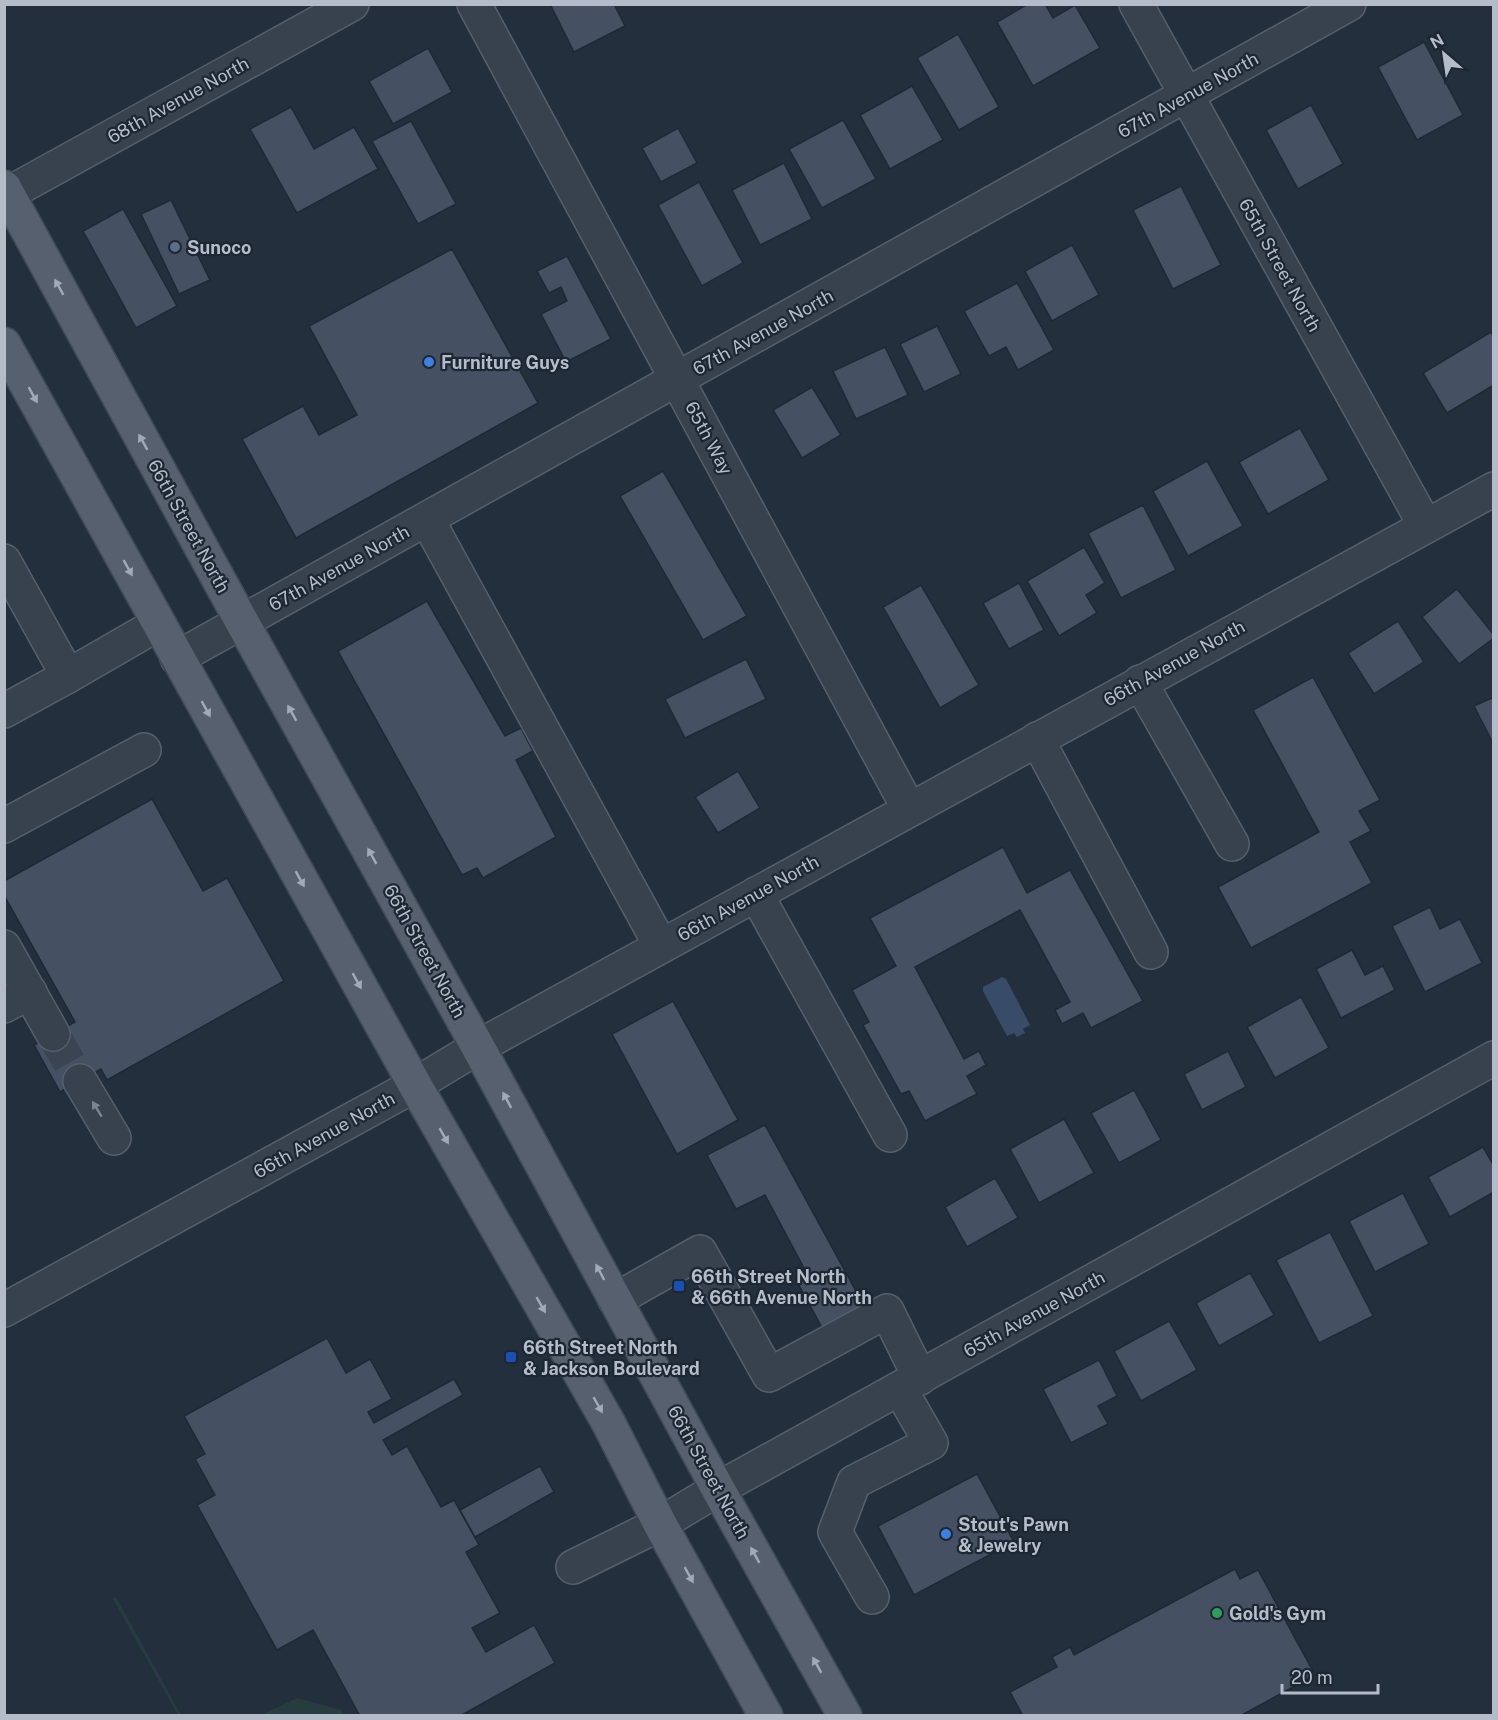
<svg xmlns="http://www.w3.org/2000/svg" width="1498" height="1720" viewBox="0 0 1498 1720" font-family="'Public Sans',sans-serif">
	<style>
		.green { fill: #263c3f }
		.water { fill: #394c67 }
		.building { fill: #455162; stroke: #1f2835; stroke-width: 1.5 }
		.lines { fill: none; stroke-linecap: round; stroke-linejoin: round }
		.minor-tunnel { stroke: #3a4453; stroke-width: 33; stroke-dasharray: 33 16; stroke-linecap: butt }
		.minor-casing { stroke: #565f6c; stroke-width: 36 }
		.major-casing { stroke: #414a57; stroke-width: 36 }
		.minor { stroke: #38414e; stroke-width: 33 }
		.major { stroke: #56606e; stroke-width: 33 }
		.oneway { fill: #a1aab7 }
		.oneway2 { fill: #7c8592 }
		.service-dot { fill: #5c6f8a; stroke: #1d2633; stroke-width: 2 }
		.shop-dot { fill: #3f7fe0; stroke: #1d2633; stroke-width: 2 }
		.transit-dot { fill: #1a4fb4; stroke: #1d2633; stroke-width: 2 }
		.leisure-dot { fill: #2e9e5b; stroke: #1d2633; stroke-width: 2 }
		.labels { text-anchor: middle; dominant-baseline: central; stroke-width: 4.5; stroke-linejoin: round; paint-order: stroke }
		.street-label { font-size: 18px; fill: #b4bcc9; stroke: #1d2633 }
		.poi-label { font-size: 18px; font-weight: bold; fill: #b4bcc9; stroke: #1d2633; text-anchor: start }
	</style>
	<rect width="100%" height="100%" fill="#242f3e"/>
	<!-- green -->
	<g class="green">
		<path d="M116 1597 181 1715H178L113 1599Z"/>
		<path d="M297 1698 341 1710 344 1715H261Z"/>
	</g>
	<!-- water -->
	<path class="water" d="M1002 977 1006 979 1030 1025 1023 1029 1025 1033 1017 1037 1014 1033 1007 1036 983 991V987Z"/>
	<!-- building -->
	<g class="building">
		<path d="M550 4H614L625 26 574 52Z"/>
		<path d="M1028 4H1045L1053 18 1075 5 1100 48 1033 86 997 22Z"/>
		<path d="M958 34 999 107 959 130 917 58Z"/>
		<path d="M1424 42 1463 115 1417 140 1378 67Z"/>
		<path d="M428 48 452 92 393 124 369 81Z"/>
		<path d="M912 86 943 140 890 169 860 115Z"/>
		<path d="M1311 105 1343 164 1298 189 1266 130Z"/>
		<path d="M291 107 314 149 354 127 378 169 297 213 250 129Z"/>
		<path d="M843 120 876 179 822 208 789 149Z"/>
		<path d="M411 121 456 204 418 224 372 141Z"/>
		<path d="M678 128 697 163 661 182 642 148Z"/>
		<path d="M784 163 812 219 760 245 732 190Z"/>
		<path d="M699 182 743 263 702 286 658 205Z"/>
		<path d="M1181 186 1221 265 1173 289 1133 210Z"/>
		<path d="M171 200 210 280 179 294 141 214Z"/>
		<path d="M123 209 177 306 136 328 83 231Z"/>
		<path d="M1072 245 1099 295 1052 321 1025 271Z"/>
		<path d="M452 249 538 403 296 538 242 439 303 406 319 435 357 415 309 326Z"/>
		<path d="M567 256 611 339 566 362 541 314 567 301 561 287 549 293 537 271Z"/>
		<path d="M1017 283 1054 350 1018 370 1006 347 989 356 964 311Z"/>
		<path d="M937 326 961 374 924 392 900 344Z"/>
		<path d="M1491 332 1494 337V385L1447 413 1423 373Z"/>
		<path d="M885 347 908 395 856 419 833 371Z"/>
		<path d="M812 387 841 435 802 458 773 410Z"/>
		<path d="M1300 428 1329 480 1268 514 1239 462Z"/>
		<path d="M1207 461 1243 526 1188 556 1153 491Z"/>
		<path d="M663 471 747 616 703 640 620 496Z"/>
		<path d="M1143 505 1176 570 1121 598 1088 533Z"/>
		<path d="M1084 547 1105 583 1086 595 1097 613 1059 636 1027 581Z"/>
		<path d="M1019 583 1044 630 1009 649 983 603Z"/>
		<path d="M921 585 979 685 940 708 883 607Z"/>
		<path d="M1457 589 1494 635V638L1459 664 1422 617Z"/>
		<path d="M427 601 505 736 521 728 533 751 516 760 556 837 483 878 477 868 462 875 338 651Z"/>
		<path d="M1398 621 1424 662 1374 694 1348 653Z"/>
		<path d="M746 659 766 699 685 738 665 699Z"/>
		<path d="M1313 677 1380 800 1359 811 1371 831 1350 842 1372 883 1251 948 1218 887 1319 832 1253 710Z"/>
		<path d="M1494 697V745L1474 706Z"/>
		<path d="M738 771 760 808 718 833 695 797Z"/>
		<path d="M152 799 203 891 227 878 284 981 107 1080 101 1069 60 1092 34 1045 75 1022 4 895V881Z"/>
		<path d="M1003 847 1027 893 1070 870 1143 1001 1091 1028 1083 1013 1062 1024 1055 1010 1070 1002 1020 910 915 967 964 1059 979 1051 986 1065 967 1076 977 1094 925 1121 909 1091 901 1094 863 1025 869 1022 852 990 896 966 870 918Z"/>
		<path d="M1430 907 1440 929 1460 919 1482 963 1425 992 1392 926Z"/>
		<path d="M1352 950 1365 975 1383 966 1395 990 1341 1018 1316 969Z"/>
		<path d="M1301 997 1329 1048 1275 1078 1247 1027Z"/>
		<path d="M673 1001 738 1120 677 1154 612 1034Z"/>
		<path d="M1228 1051 1246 1087 1202 1110 1184 1074Z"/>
		<path d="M1134 1090 1161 1140 1119 1163 1091 1113Z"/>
		<path d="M1064 1119 1094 1173 1039 1203 1010 1149Z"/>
		<path d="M765 1125 868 1313 826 1335 795 1278 806 1272 765 1195 736 1209 707 1155Z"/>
		<path d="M1483 1147 1494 1166V1192L1450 1217 1428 1177Z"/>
		<path d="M995 1178 1018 1218 967 1247 945 1207Z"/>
		<path d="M1403 1193 1429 1244 1375 1272 1349 1221Z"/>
		<path d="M1330 1232 1373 1316 1319 1343 1276 1260Z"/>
		<path d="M1250 1273 1274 1315 1219 1346 1196 1303Z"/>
		<path d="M1169 1321 1197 1370 1141 1401 1114 1351Z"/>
		<path d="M327 1338 346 1373 370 1359 392 1399 368 1412 374 1423 454 1379 463 1395 383 1440 392 1455 407 1446 441 1507 454 1500 479 1545 466 1552 500 1613 472 1628 486 1652 534 1625 555 1663 460 1716H360L313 1630 277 1650 197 1505 215 1495 195 1459 205 1454 184 1416Z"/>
		<path d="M1099 1360 1117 1396 1098 1406 1108 1424 1071 1443 1043 1389Z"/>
		<path d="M540 1466 554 1492 475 1537 460 1510Z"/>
		<path d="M977 1474 1014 1542 914 1595 878 1526Z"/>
		<path d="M1235 1569 1240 1579 1258 1570 1315 1675 1240 1716H1023L1010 1692 1057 1667 1052 1657 1070 1647 1074 1655Z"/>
	</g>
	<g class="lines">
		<!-- minor-tunnel -->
		<path class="minor-tunnel" d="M53 1034 80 1081"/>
		<!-- minor casing -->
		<g class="minor-casing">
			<g id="minor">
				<path d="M474 4 909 809"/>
				<path d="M1136 4 1425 525"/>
				<path d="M4 196 352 4"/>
				<path d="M427 519 661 946"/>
				<path d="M4 561 68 676 158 624"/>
				<path d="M177 658 1349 4"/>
				<path d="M1140 682 1232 844"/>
				<path d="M4 711 68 676"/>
				<path d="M1037 739 1151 952"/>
				<path d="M4 826 144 750"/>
				<path d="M756 894 890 1135"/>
				<path d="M4 947 53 1034"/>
				<path d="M4 1006 30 992"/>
				<path d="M80 1081 114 1138"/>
				<path d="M615 1300 700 1252 769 1375 887 1311 920 1378"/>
				<path d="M4 1310 415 1085 478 1047 1494 489"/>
				<path d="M573 1567 660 1524 718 1489 1494 1058"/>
				<path d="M872 1597 835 1532 854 1482 931 1443 900 1389"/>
			</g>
		</g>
		<!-- major casing -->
		<g class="major-casing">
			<g id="major">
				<path d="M4 187 242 622 478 1047 718 1489 845 1716"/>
				<path d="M4 344 415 1085 608 1422 660 1524 766 1716"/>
			</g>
		</g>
		<!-- minor -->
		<use href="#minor" class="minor"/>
		<!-- major -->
		<use href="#major" class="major"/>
	</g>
	<!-- one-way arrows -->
	<defs><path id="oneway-solid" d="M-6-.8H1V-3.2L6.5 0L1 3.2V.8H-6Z" transform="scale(1.5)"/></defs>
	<g class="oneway">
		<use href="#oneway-solid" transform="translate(59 287) rotate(-119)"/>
		<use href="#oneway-solid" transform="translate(33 395) rotate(61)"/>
		<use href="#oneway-solid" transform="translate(143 442) rotate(-119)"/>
		<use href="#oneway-solid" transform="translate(128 568) rotate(61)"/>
		<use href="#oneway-solid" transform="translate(206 709) rotate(61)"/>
		<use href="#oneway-solid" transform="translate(292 713) rotate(-119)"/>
		<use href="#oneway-solid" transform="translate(372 856) rotate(-119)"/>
		<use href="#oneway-solid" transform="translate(300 879) rotate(61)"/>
		<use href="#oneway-solid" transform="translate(357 981) rotate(61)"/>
		<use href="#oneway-solid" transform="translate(507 1100) rotate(-118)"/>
		<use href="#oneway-solid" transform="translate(444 1136) rotate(60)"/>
		<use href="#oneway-solid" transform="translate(600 1272) rotate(-118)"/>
		<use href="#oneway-solid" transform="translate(541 1305) rotate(60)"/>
		<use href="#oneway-solid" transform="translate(598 1405) rotate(60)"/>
		<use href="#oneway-solid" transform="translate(755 1555) rotate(-119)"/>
		<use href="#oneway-solid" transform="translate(689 1575) rotate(61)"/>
		<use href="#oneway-solid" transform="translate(817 1665) rotate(-119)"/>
	</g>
	<use class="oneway2" href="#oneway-solid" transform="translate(97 1109) rotate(-121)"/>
	<!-- markers -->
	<circle class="service-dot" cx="175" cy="247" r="6"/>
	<g class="shop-dot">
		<circle cx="429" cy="362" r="6"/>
		<circle cx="946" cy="1534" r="6"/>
	</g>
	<g class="transit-dot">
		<rect x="673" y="1280" width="12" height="12" rx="3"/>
		<rect x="505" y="1351" width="12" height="12" rx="3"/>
	</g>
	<circle class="leisure-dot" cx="1217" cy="1613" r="6"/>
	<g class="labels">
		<!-- street labels -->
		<g class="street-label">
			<text transform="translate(1188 95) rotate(-29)">67th Avenue North</text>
			<text transform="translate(178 100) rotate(-29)">68th Avenue North</text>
			<text transform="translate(1280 265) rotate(61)">65th Street North</text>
			<text transform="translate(763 332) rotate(-29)">67th Avenue North</text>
			<text transform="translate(709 438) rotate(62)">65th Way</text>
			<text transform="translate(189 526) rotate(61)">66th Street North</text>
			<text transform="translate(339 568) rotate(-29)">67th Avenue North</text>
			<text transform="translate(1174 663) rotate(-29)">66th Avenue North</text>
			<text transform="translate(748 898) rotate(-29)">66th Avenue North</text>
			<text transform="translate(425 951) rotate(61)">66th Street North</text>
			<text transform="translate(324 1135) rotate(-29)">66th Avenue North</text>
			<text transform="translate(1034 1314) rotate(-29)">65th Avenue North</text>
			<text transform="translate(709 1472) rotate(61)">66th Street North</text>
		</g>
		<!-- poi labels -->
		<g class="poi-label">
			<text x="187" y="247">Sunoco</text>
			<text x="441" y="362">Furniture Guys</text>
			<text x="691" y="1276">66th Street North<tspan x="691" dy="21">&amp; 66th Avenue North</tspan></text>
			<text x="523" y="1347">66th Street North<tspan x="523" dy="21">&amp; Jackson Boulevard</tspan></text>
			<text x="958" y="1524">Stout's Pawn<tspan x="958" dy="21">&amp; Jewelry</tspan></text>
			<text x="1229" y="1613">Gold's Gym</text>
		</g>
	</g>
	<!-- border -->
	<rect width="1498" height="1720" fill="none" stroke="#b4bcc9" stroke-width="12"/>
	<!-- north arrow -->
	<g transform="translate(1444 54) rotate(331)" stroke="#1d2633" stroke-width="4.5" paint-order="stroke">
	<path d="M0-4.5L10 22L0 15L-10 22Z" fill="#b4bcc9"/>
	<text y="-9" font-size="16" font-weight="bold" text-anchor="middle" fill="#b4bcc9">N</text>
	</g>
	<!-- scale -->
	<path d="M1282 1684v9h96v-9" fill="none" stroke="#b4bcc9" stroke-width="3"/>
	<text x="1291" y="1684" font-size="18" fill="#b4bcc9" stroke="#1d2633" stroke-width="4.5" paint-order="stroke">20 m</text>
</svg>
